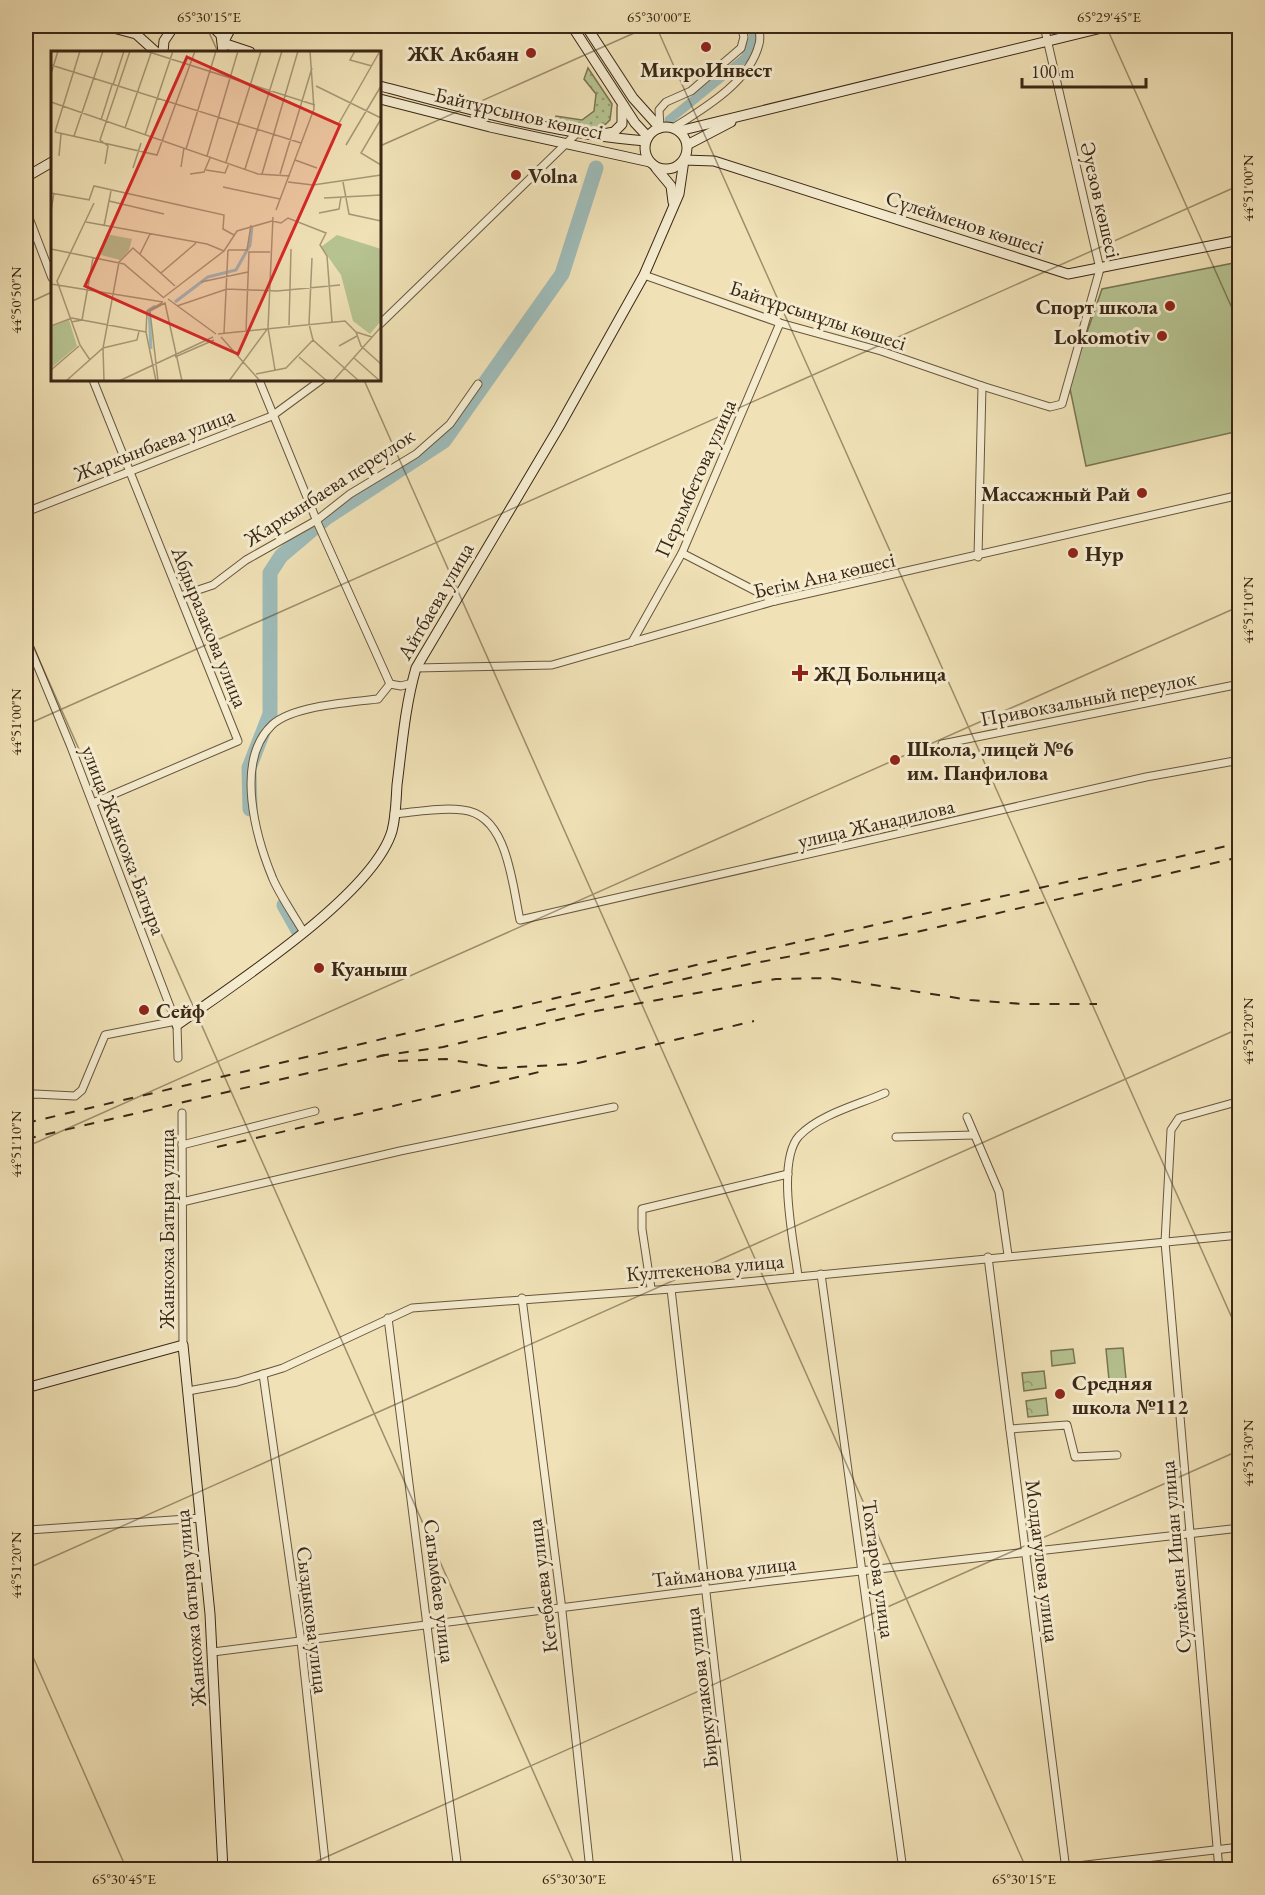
<svg xmlns="http://www.w3.org/2000/svg" width="1265" height="1895" viewBox="0 0 1265 1895" font-family="'EB Garamond',serif">
	<style>
		.grass { fill: url(#grass-dots); stroke: #787553; stroke-width: 1.5 }
		.forest { fill: url(#forest-crowns); stroke: #787553; stroke-width: 1.5 }
		.park { fill: #b6c391; stroke: #787553; stroke-width: 1.5 }
		.lines { fill: none; stroke-linecap: round; stroke-linejoin: round }
		.canal { stroke: #9ebbb8; stroke-width: 9 }
		.river { stroke: #9ebbb8; stroke-width: 15 }
		.street-casing { stroke: #68563d; stroke-width: 9 }
		.secondary-casing { stroke: #3a2715; stroke-width: 11 }
		.street { stroke: #f5ecd0; stroke-width: 7 }
		.secondary { stroke: #f5ecd0; stroke-width: 9 }
		.rail { stroke: #3a2715; stroke-width: 2; stroke-dasharray: 10 10; stroke-linecap: butt }
		.ticks { fill: none; stroke: #3a2715; stroke-width: 1.5; stroke-opacity: 0.45 }
		.poi-dot { fill: #8f2418; stroke: #f5ecd0; stroke-width: 2 }
		.labels { text-anchor: middle; dominant-baseline: central; stroke-width: 6; stroke-linejoin: round; paint-order: stroke }
		.poi-label { font-size: 21px; font-weight: bold; fill: #3a2715; stroke: #f5ecd0; text-anchor: start }
		.street-label { font-size: 21px; fill: #3a2715; stroke: #f5ecd0 }
		.inset-river { fill: none; stroke: #9ebbb8; stroke-width: 3 }
		.inset-road { fill: none; stroke: #a79776; stroke-width: 1.5 }
		.view { fill: #d62828; fill-opacity: 0.15; stroke: #d62828; stroke-width: 3 }
		.inset-edge { fill: none; stroke: #3a2715; stroke-width: 3 }
		.neatline { fill: none; stroke: #3a2715; stroke-width: 2 }
		.ticks-label { font-size: 15px; text-anchor: middle; fill: #3a2715 }
	</style>
	<defs>
		<pattern id="grass-dots" width="8" height="8" patternUnits="userSpaceOnUse" patternTransform="scale(1.5)"><rect width="8" height="8" fill="#b6c391"/><path d="M2 2h.1M6 6h.1" fill="none" stroke="#959e75" stroke-width="1.8" stroke-linecap="round"/></pattern>
		<pattern id="forest-crowns" width="20" height="18" patternUnits="userSpaceOnUse" patternTransform="scale(1.5)"><rect width="20" height="18" fill="#b6c391"/><path d="M2 6a3 3 0 1 1 6 0M12 15a3 3 0 1 1 6 0" fill="none" stroke="#959e75"/></pattern>
	</defs>
	<rect width="100%" height="100%" fill="#f0e1b6"/>
	<filter id="stains"><feTurbulence type="fractalNoise" baseFrequency=".00333" numOctaves="4"/><feColorMatrix values="0 0 0 0 .2 0 0 0 0 .09 0 0 0 0 .02 0 0 0 .5 -.17"/></filter>
	<radialGradient id="worn" r=".72"><stop offset=".6" stop-color="#630" stop-opacity="0"/><stop offset="1" stop-color="#630" stop-opacity=".3"/></radialGradient>
	<!-- grass -->
	<path class="grass" d="M588 68 612 104 610 120C597 136 572 128 555 122L556 116 582 120 594 111 596 94 584 79Z"/>
	<!-- forest -->
	<g class="forest">
		<path d="M1044 1371 1046 1388 1024 1391 1022 1373Z"/>
		<path d="M1046 1398 1048 1415 1028 1417 1026 1401Z"/>
	</g>
	<!-- park -->
	<g class="park">
		<path d="M1239 262V431L1086 466 1069 384 1102 289Z"/>
		<path d="M1123 1348 1126 1379 1109 1380 1106 1349Z"/>
		<path d="M1073 1349 1075 1363 1052 1366 1051 1351Z"/>
	</g>
	<g class="lines">
		<!-- canal -->
		<path class="canal" d="M669 120 745 58 754 37 751 26"/>
		<!-- river -->
		<g class="river">
			<path d="M250 809 249 768 270 714V573L281 556 326 518 444 441 562 274 596 168"/>
			<path d="M284 905 298 930"/>
		</g>
		<!-- street casing -->
		<g class="street-casing">
			<g id="street">
				<path d="M660 128 659 110 666 102 691 91 741 48 744 37 741 26"/>
				<path d="M673 128C703 109 750 82 759 44 761 39 759 31 759 26"/>
				<path d="M26 210 52 278"/>
				<path d="M644 275 780 323 881 351 982 386 1050 407 1062 404 1100 269 1044 26"/>
				<path d="M380 324 577 133"/>
				<path d="M259 380 318 524 390 684"/>
				<path d="M26 512 272 416 321 380"/>
				<path d="M682 553 775 601"/>
				<path d="M978 557 982 386"/>
				<path d="M180 596 213 585 246 560 317 520 350 494 416 454 450 424 478 384"/>
				<path d="M26 638 71 747 177 1025 178 1058"/>
				<path d="M632 642 682 553 780 323"/>
				<path d="M416 668 552 665 775 601 1240 495"/>
				<path d="M390 684 401 686 412 683"/>
				<path d="M942 744 1240 684"/>
				<path d="M93 803 238 741 93 380"/>
				<path d="M394 814C416 812 441 807 463 810 508 815 512 884 520 920L1146 777 1240 760"/>
				<path d="M303 931C293 914 281 897 273 879 256 838 234 761 272 725 292 706 350 702 378 699L390 684"/>
				<path d="M26 1097 35 1094 75 1096 82 1090 105 1035 176 1021"/>
				<path d="M182 1113 183 1345"/>
				<path d="M967 1117 999 1192 1008 1255"/>
				<path d="M896 1137 974 1135"/>
				<path d="M182 1145 315 1111"/>
				<path d="M182 1202 400 1151 614 1107"/>
				<path d="M988 1257 1066 1870"/>
				<path d="M821 1274 903 1870"/>
				<path d="M798 1276C794 1243 776 1162 799 1136 820 1114 858 1105 885 1093"/>
				<path d="M651 1288 642 1229V1209L788 1174"/>
				<path d="M671 1289 738 1870"/>
				<path d="M522 1298 561 1602 590 1870"/>
				<path d="M388 1318 458 1870"/>
				<path d="M263 1374 301 1641 326 1870"/>
				<path d="M188 1391 237 1382 283 1368 412 1308 671 1289 1240 1235"/>
				<path d="M1010 1429 1067 1425 1075 1457 1117 1455"/>
				<path d="M29 1530 201 1518"/>
				<path d="M213 1652 772 1581 1240 1528"/>
				<path d="M1043 1870 1240 1847"/>
				<path d="M1219 1870 1165 1242 1171 1130 1179 1118 1240 1101"/>
			</g>
		</g>
		<!-- secondary casing -->
		<g class="secondary-casing">
			<g id="secondary">
				<path d="M106 26 136 34 156 52"/>
				<path d="M139 26 172 27"/>
				<path d="M212 26 221 35 223 52"/>
				<path d="M232 26 223 43 250 52"/>
				<path d="M572 26 635 123 648 137"/>
				<path d="M586 26 633 98 660 128"/>
				<path d="M163 52 164 41 174 26"/>
				<path d="M380 86C468 109 555 134 646 141"/>
				<path d="M380 99 490 127 650 162"/>
				<circle cx="666" cy="148" r="21"/>
				<path d="M679 131 1110 26"/>
				<path d="M603 134 614 132 622 124V107"/>
				<path d="M687 145 731 122"/>
				<path d="M656 168 671 186 673 202"/>
				<path d="M26 177 52 162"/>
				<path d="M177 1025C233 985 373 895 392 831 396 816 396 800 397 785 402 746 405 706 416 668L559 427 644 275 679 194 684 160 714 161 1068 274 1240 240"/>
				<path d="M26 1388 183 1345 210 1614 223 1870"/>
			</g>
		</g>
		<!-- street -->
		<use href="#street" class="street"/>
		<!-- secondary -->
		<use href="#secondary" class="secondary"/>
		<!-- rail -->
		<g class="rail">
			<path d="M546 1011 750 964 912 933 1240 857"/>
			<path d="M379 1056 443 1047 596 1011 776 979 830 978 970 1000 1023 1004H1097"/>
			<path d="M398 1061 446 1059 500 1068 574 1064 754 1021"/>
			<path d="M26 1123 696 965 1240 843"/>
			<path d="M26 1139 385 1055"/>
			<path d="M217 1147 539 1072"/>
		</g>
	</g>
	<!-- ticks -->
	<path class="ticks" d="M206 26 218 52M656 26 1240 1336M1106 26 1240 326M380 146 650 26M26 304 52 292M364 380 1027 1870M26 630 577 1870M26 725 1240 185M26 1147 1240 606M26 1569 1240 1028M26 1641 127 1870M297 1870 1240 1450"/>
	<!-- markers -->
	<g class="poi-dot">
		<circle cx="706" cy="47" r="6"/>
		<circle cx="531" cy="53" r="6"/>
		<circle cx="516" cy="175" r="6"/>
		<circle cx="1170" cy="306" r="6"/>
		<circle cx="1162" cy="336" r="6"/>
		<circle cx="1142" cy="493" r="6"/>
		<circle cx="1073" cy="553" r="6"/>
		<path d="M797 664h6v6h6v6h-6v6h-6v-6h-6v-6h6z"/>
		<circle cx="895" cy="760" r="6"/>
		<circle cx="319" cy="968" r="6"/>
		<circle cx="144" cy="1010" r="6"/>
		<circle cx="1060" cy="1394" r="6"/>
	</g>
	<g class="labels">
		<!-- poi labels -->
		<g class="poi-label">
			<text x="519" y="53" text-anchor="end">ЖК Акбаян</text>
			<text x="706" y="69" text-anchor="middle">МикроИнвест</text>
			<text x="528" y="175">Volna</text>
			<text x="1158" y="306" text-anchor="end">Спорт школа</text>
			<text x="1150" y="336" text-anchor="end">Lokomotiv</text>
			<text x="1130" y="493" text-anchor="end">Массажный Рай</text>
			<text x="1085" y="553">Нур</text>
			<text x="814" y="673">ЖД Больница</text>
			<text x="907" y="748">Школа, лицей №6<tspan x="907" dy="24">им. Панфилова</tspan></text>
			<text x="331" y="968">Куаныш</text>
			<text x="156" y="1010">Сейф</text>
			<text x="1072" y="1382">Средняя<tspan x="1072" dy="24">школа №112</tspan></text>
		</g>
		<!-- street labels -->
		<g class="street-label">
			<text transform="translate(519 113) rotate(13)">Байтұрсынов көшесі</text>
			<text transform="translate(1101 200) rotate(77)">Әуезов көшесі</text>
			<text transform="translate(965 222) rotate(18)">Сүлейменов көшесі</text>
			<text transform="translate(818 315) rotate(18)">Байтұрсынұлы көшесі</text>
			<text transform="translate(154 444) rotate(-21)">Жаркынбаева улица</text>
			<text transform="translate(695 478) rotate(-66)">Перымбетова улица</text>
			<text transform="translate(329 487) rotate(-33)">Жаркынбаева переулок</text>
			<text transform="translate(824 575) rotate(-13)">Бегім Ана көшесі</text>
			<text transform="translate(435 601) rotate(-60)">Айтбаева улица</text>
			<text transform="translate(210 627) rotate(68)">Абдыразакова улица</text>
			<text transform="translate(1088 698) rotate(-11)">Привокзальный переулок</text>
			<text transform="translate(876 823) rotate(-13)">улица Жанадилова</text>
			<text transform="translate(124 840) rotate(69)">улица Жанкожа Батыра</text>
			<text transform="translate(166 1229) rotate(-90)">Жанкожа Батыра улица</text>
			<text transform="translate(705 1267) rotate(-5)">Култекенова улица</text>
			<text transform="translate(1175 1557) rotate(-95)">Сулеймен Ишан улица</text>
			<text transform="translate(1043 1561) rotate(83)">Молдагулова улица</text>
			<text transform="translate(879 1569) rotate(82)">Тохтарова улица</text>
			<text transform="translate(724 1571) rotate(-7)">Тайманова улица</text>
			<text transform="translate(542 1586) rotate(-97)">Кетебаева улица</text>
			<text transform="translate(440 1591) rotate(83)">Сагымбаев улица</text>
			<text transform="translate(190 1608) rotate(-95)">Жанкожа батыра улица</text>
			<text transform="translate(313 1620) rotate(83)">Сыздыкова улица</text>
			<text transform="translate(701 1688) rotate(-97)">Биркулакова улица</text>
		</g>
	</g>
	<!-- overview -->
	<g transform="translate(51 51)">
		<rect width="330" height="330" fill="#f0e1b6"/>
		<path d="M286 184 330 198V270L319 283 302 270 290 224 270 196Z" fill="#b6c391"/>
		<path d="M55 183 81 188 78 199 69 209 50 204ZM18 269 26 295 0 317V276Z" fill="#b6c391"/>
		<path class="inset-river" d="M124 251 157 226 185 219 199 194 201 175M100 298 98 259 104 255"/>
		<path class="inset-road" d="M95 0 264 54M304 0 299 9 321 15M0 14 250 92M0 23 7 0M62 34 73 0M265 35 330 67M0 51 207 123 239 125M330 68 310 102 330 114M50 69 61 34M288 72 329 0M74 77 100 2M4 81 106 104 144 0M4 81 29 0M94 84 122 0M23 85 52 0M295 94 330 35M135 98 165 0M8 105 10 83M156 105 187 0M244 109 266 117M175 111 210 0M54 113 57 95 49 89 79 0M130 116 133 97M82 117 90 92M194 118 231 0M155 119 174 122 178 112M139 123 153 121 159 107M211 123 247 0M229 123 261 17M237 131 262 134 330 124M292 131 298 163 330 170M172 136 229 148M0 142 39 149M273 147 330 144M38 149 43 135 173 164 172 178 183 184M58 150 113 163M225 159 263 58 259 0M0 160 3 142M268 162 288 158 290 146M221 170 230 172 237 167 275 182 269 194 276 205 281 271M35 171 156 193 173 200M53 175 60 140M0 198 73 213 113 247M177 199H196L200 174M89 203 99 183M261 207 258 273 262 289 308 330M110 222 145 192M150 231 197 221M0 233 112 251M113 246 173 200 186 180 221 170M117 248 165 283M126 255 176 238 226 240 289 234M20 271 31 269 95 281M238 274 240 198M0 275 21 267 31 269 42 207M217 277 224 319M195 280 198 201H219M305 281 310 295 330 313M173 282 177 199M167 283 294 270 305 281 321 286M170 286 209 330M288 295 306 285M124 306 163 289M248 306 276 330M303 307 329 330M39 309 29 294 6 230 43 152M0 319 28 295M205 323 235 317 262 289M15 330 52 297 86 289 88 280M53 330 52 297 68 211 82 197 124 235M68 330 162 286M105 330 95 281 96 260 111 252M107 330 99 260 114 252 131 330M178 330 217 277 222 166M282 330 330 276"/>
		<path class="view" d="M136 6 289 74 187 303 34 235Z"/>
		<rect width="330" height="330" class="inset-edge"/>
	</g>
	<!-- margin -->
	<rect width="1265" height="1895" fill="none" stroke="#f0e1b6" stroke-width="66"/>
	<!-- scale -->
	<path d="M1022 78v9h124v-9" fill="none" stroke="#3a2715" stroke-width="3"/>
	<text x="1031" y="78" font-size="18" fill="#3a2715" stroke="#f5ecd0" stroke-width="4.5" paint-order="stroke">100 m</text>
	<rect x="33" y="33" width="1199" height="1829" class="neatline"/>
	<g class="ticks-label">
		<text x="209" y="22">65°30'15"E</text>
		<text x="659" y="22">65°30'00"E</text>
		<text x="1109" y="22">65°29'45"E</text>
		<text transform="translate(1248 188) rotate(-90)" y="5">44°51'00"N</text>
		<text transform="translate(16 300) rotate(-90)" y="5">44°50'50"N</text>
		<text transform="translate(1248 610) rotate(-90)" y="5">44°51'10"N</text>
		<text transform="translate(16 722) rotate(-90)" y="5">44°51'00"N</text>
		<text transform="translate(1248 1031) rotate(-90)" y="5">44°51'20"N</text>
		<text transform="translate(16 1144) rotate(-90)" y="5">44°51'10"N</text>
		<text transform="translate(1248 1453) rotate(-90)" y="5">44°51'30"N</text>
		<text transform="translate(16 1565) rotate(-90)" y="5">44°51'20"N</text>
		<text x="124" y="1884">65°30'45"E</text>
		<text x="574" y="1884">65°30'30"E</text>
		<text x="1024" y="1884">65°30'15"E</text>
	</g>
	<rect width="100%" height="100%" filter="url(#stains)"/>
	<rect width="100%" height="100%" fill="url(#worn)"/>
</svg>
